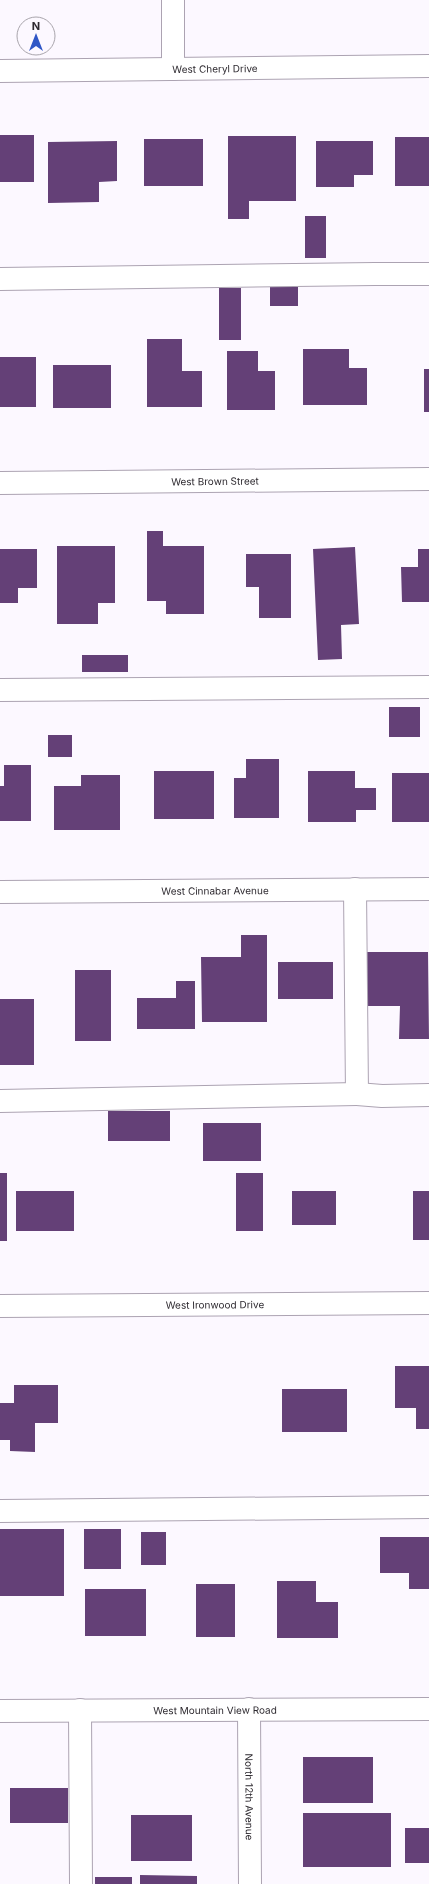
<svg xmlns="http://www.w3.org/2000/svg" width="429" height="1884" viewBox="0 0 429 1884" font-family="Inter,sans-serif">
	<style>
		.building { fill: #644077 }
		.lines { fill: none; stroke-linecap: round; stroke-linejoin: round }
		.minor-casing { stroke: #aca3b2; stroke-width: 24 }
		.minor { stroke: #fff; stroke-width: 22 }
		.labels { text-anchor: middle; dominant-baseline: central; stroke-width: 4; stroke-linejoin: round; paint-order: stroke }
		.street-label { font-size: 10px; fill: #2d292f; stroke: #fcf8ff }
	</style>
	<rect width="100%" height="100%" fill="#fcf8ff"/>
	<!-- building -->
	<g class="building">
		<rect x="0" y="135" width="34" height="47"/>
		<path d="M228 136H296V201H249V219H228Z"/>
		<rect x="395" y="137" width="34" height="49"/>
		<rect x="144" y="139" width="59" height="47"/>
		<path d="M117 141V181L99 182V202L48 203V142Z"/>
		<path d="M316 141H373V175H354V187H316Z"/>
		<rect x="305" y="216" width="21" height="42"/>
		<rect x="270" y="287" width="28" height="19"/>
		<rect x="219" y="288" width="22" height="52"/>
		<path d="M147 339H182V371H202V407H147Z"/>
		<path d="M303 349H349V368H367V405H303Z"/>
		<path d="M227 351H258V371H275V410H227Z"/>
		<rect x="0" y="357" width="36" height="50"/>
		<rect x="53" y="365" width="58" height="43"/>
		<rect x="424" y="369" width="5" height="43"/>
		<path d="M147 531H163V546H204V614H166V601H147Z"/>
		<path d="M57 546H115V603H98V624H57Z"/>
		<path d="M355 547 359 624 341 625 342 659 318 660 313 549Z"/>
		<path d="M0 549H37V588H18V603H0Z"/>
		<path d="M418 549H429V602H402L401 567H418Z"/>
		<path d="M246 554H291V618H259V587H246Z"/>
		<rect x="82" y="655" width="46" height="17"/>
		<rect x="389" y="707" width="31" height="30"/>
		<rect x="48" y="735" width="24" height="22"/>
		<path d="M246 759H279V818H234V778H246Z"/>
		<path d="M4 765H31V821H0V786H4Z"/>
		<rect x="154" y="771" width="60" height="48"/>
		<path d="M308 771H355V788H376V810H356V822H308Z"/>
		<rect x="392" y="773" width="37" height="49"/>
		<path d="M81 775H120V830H54V786H81Z"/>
		<path d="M241 935H267V1022H202L201 957H241Z"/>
		<path d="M362 952H428L429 1039H399L400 1006H362Z"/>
		<rect x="278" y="962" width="55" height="37"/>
		<rect x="75" y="970" width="36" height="71"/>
		<path d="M176 981H195V1029H137V998H176Z"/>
		<rect x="0" y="999" width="34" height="66"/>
		<rect x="108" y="1111" width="62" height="30"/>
		<rect x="203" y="1123" width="58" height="38"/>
		<rect x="0" y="1173" width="7" height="68"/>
		<rect x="236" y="1173" width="27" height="58"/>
		<rect x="16" y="1191" width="58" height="40"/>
		<rect x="292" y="1191" width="44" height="34"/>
		<rect x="413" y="1191" width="16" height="49"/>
		<path d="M395 1366H429V1429H416V1408H395Z"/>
		<path d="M14 1385H58V1423H35V1452L10 1451V1440H0V1403H14Z"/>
		<rect x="282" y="1389" width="65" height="43"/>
		<rect x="0" y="1529" width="64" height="67"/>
		<rect x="84" y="1529" width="37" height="40"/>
		<rect x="141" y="1532" width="25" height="33"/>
		<path d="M380 1537H429V1589H409V1573H380Z"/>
		<path d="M277 1581H316V1602H338V1638H277Z"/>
		<rect x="196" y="1584" width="39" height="53"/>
		<rect x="85" y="1589" width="61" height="47"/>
		<rect x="303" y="1757" width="70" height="46"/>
		<rect x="10" y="1788" width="58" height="35"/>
		<rect x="303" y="1813" width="88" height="54"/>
		<rect x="131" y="1815" width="61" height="46"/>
		<rect x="405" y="1828" width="24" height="35"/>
		<path d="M140 1875 197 1876V1884H140Z"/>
		<rect x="95" y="1877" width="37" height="7"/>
	</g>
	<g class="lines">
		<!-- minor casing -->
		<g class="minor-casing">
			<g id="minor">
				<path d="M173 0V69"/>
				<path id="s1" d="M0 71 429 66"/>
				<path d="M0 279 375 274H429"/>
				<path id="s2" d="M0 483 429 479"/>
				<path d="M0 690 429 687"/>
				<path id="s3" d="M0 892 429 889"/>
				<path d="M357 1094 382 1096 429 1095"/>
				<path d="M0 1101 357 1094 355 889"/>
				<path id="s4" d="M0 1306 429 1303"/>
				<path d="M0 1511 429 1507"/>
				<path id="s5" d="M249 1709 250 1884"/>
				<path d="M80 1710 81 1884"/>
				<path id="s6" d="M0 1711 429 1709"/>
			</g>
		</g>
		<!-- minor -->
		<use href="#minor" class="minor"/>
	</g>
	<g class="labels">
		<!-- street labels -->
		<g class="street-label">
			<text stroke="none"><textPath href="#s1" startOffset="215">West Cheryl Drive</textPath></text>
			<text stroke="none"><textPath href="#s2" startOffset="215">West Brown Street</textPath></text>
			<text stroke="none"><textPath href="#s3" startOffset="215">West Cinnabar Avenue</textPath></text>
			<text stroke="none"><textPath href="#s4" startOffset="215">West Ironwood Drive</textPath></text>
			<text stroke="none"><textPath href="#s6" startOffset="215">West Mountain View Road</textPath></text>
			<text stroke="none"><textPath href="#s5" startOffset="88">North 12th Avenue</textPath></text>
		</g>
	</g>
	<!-- north arrow -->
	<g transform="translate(36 36)"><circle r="19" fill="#fcf8ff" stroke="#a9a5ac"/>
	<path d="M0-3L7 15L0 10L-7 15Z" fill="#2f56c6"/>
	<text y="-6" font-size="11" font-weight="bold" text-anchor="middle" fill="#2d292f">N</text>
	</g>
</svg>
